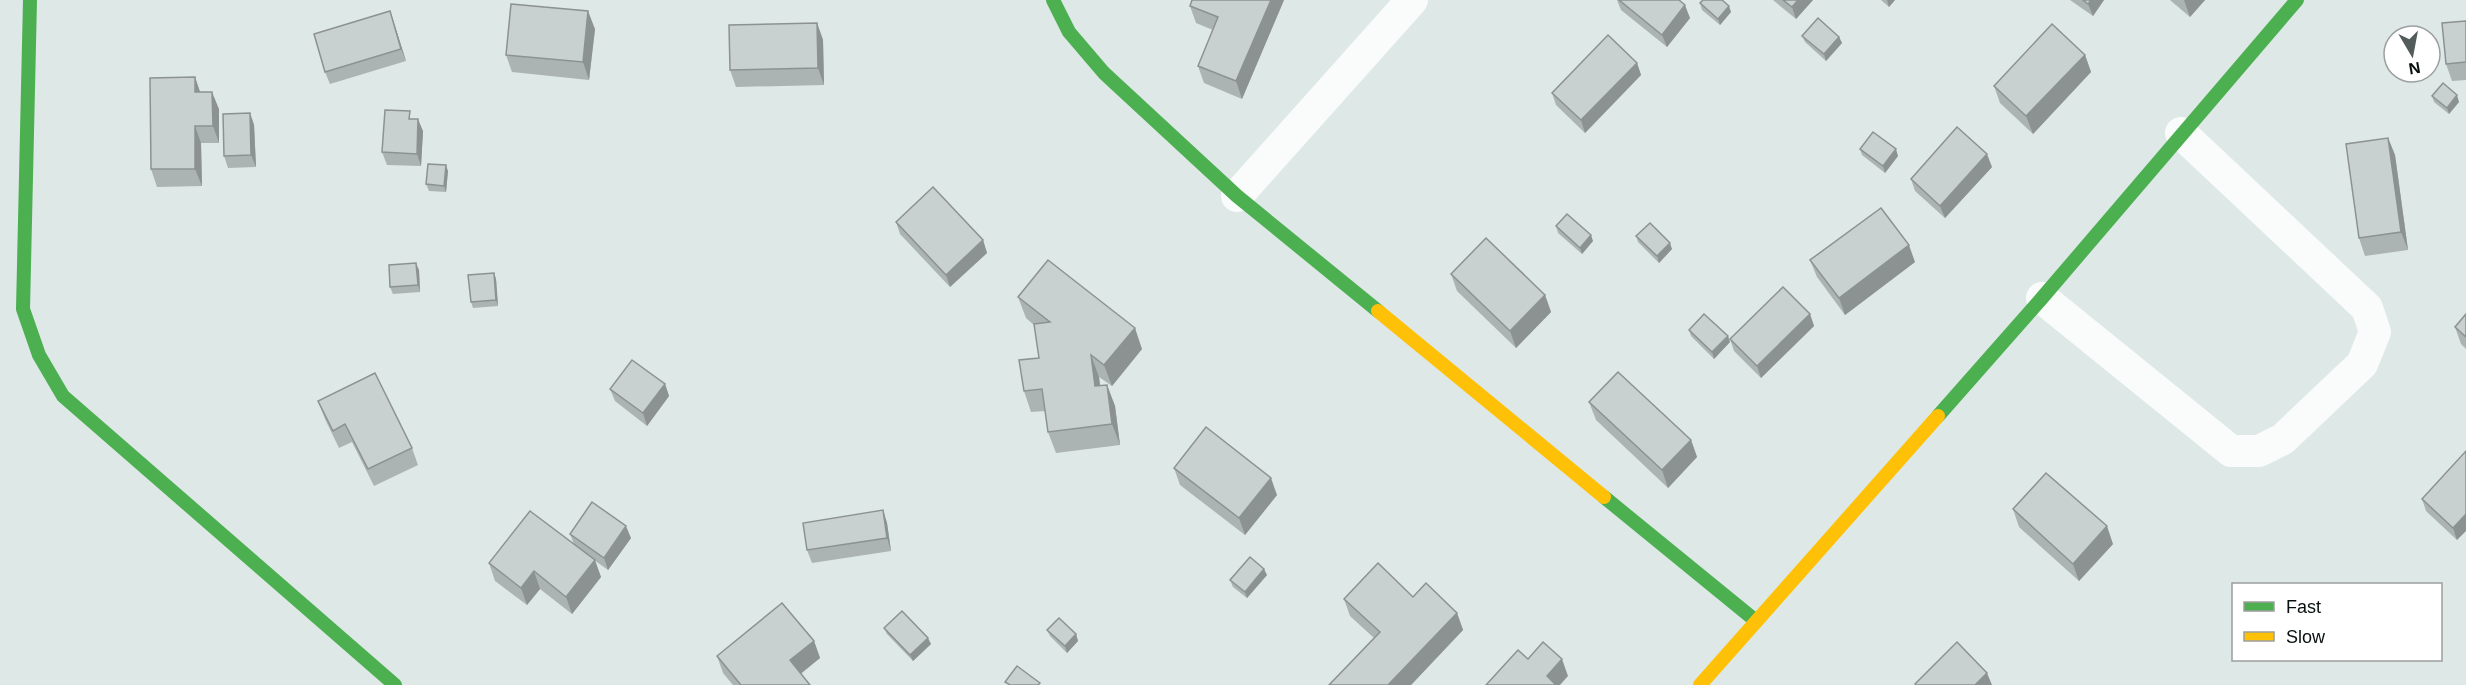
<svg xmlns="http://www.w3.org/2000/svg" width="2466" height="685" viewBox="0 0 2466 685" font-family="Arial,sans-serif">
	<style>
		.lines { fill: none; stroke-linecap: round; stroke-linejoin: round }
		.street { stroke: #fafcfb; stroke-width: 32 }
		.fast { stroke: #4caf50; stroke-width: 14 }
		.slow { stroke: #ffc107; stroke-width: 14 }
		.wall { fill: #acb4b3 }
		.shaded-wall { fill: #8c9292 }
		.building { fill: #c8d1d0; stroke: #8c9292; stroke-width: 1.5 }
	</style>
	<rect width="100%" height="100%" fill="#dde8e7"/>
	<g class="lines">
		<!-- street -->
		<g class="street">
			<path d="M1237 196 1412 0"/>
			<path d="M2042 298 2231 451H2259L2283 439 2362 364 2375 332 2367 308 2181 133"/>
		</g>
		<!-- fast -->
		<g class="fast">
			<path d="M30 0 23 309 39 355 63 396 395 685"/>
			<path d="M1053 0 1069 32 1104 73 1237 196 1378 311"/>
			<path d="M1938 416 2042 298 2297 0"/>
			<path d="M1604 497 1756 621"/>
		</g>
		<!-- slow -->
		<g class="slow">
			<path d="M1378 311 1604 497"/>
			<path d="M1700 685 1938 416"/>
		</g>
	</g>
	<!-- wall -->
	<g class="wall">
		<path d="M1284 0 1242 99 1204 83 1198 66 1213 30 1196 23 1190 6Z"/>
		<path d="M1617 0H1679L1690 18 1667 47 1621 10Z"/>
		<path d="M1773 0H1813L1796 19Z"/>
		<path d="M1881 0H1895L1889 7Z"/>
		<path d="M2070 0H2104L2093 16Z"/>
		<path d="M2170 0H2205L2190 17Z"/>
		<path d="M1700 3 1731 12 1720 25 1702 10Z"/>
		<path d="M390 11 406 61 330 84 325 72Z"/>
		<path d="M2466 21V80L2452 81 2446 64Z"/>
		<path d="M817 23 823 40 824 85 736 87 730 70Z"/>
		<path d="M595 29 589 80 512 72 506 55Z"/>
		<path d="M1802 36 1839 37 1842 43 1826 61 1805 42Z"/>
		<path d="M2085 55 2091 72 2033 134 2000 103 1994 86Z"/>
		<path d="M1637 63 1641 75 1585 133 1556 105 1552 93Z"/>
		<path d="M2415 72H2429L2423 79Z"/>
		<path d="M195 77 200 92 219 109V143H201L202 186 157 187 151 169Z"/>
		<path d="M2432 96 2459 102 2449 114 2434 102Z"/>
		<path d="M250 113 254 125 256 167 228 168 224 156Z"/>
		<path d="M412 119 423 131 421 166 387 165 382 152Z"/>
		<path d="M2388 138 2395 155 2408 250 2365 256 2359 238Z"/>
		<path d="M1860 149 1898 156 1885 173 1862 155Z"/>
		<path d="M1992 167 1945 218 1915 191 1911 179Z"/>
		<path d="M448 171 446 192 429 191 426 184Z"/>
		<path d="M896 222 983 240 987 253 950 287 900 234Z"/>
		<path d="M1556 226 1593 241 1582 254 1558 233Z"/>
		<path d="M1636 236 1672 249 1659 263 1638 242Z"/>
		<path d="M1810 260 1915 262 1845 315 1817 277Z"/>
		<path d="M419 270 420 292 393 294 390 287Z"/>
		<path d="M494 273 496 279 498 306 473 308 471 302Z"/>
		<path d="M1451 274 1545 295 1551 312 1516 348 1457 291Z"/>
		<path d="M1018 297 1142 349 1112 386 1099 377 1100 386 1107 385 1115 406 1120 445 1056 453 1048 432 1045 411 1031 412 1024 391 1039 358 1034 325 1026 318Z"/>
		<path d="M1810 314 1814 326 1761 378 1734 351 1730 339Z"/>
		<path d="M2466 314V349L2461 344 2455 327Z"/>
		<path d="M1689 330 1730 342 1714 359 1691 336Z"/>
		<path d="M665 384 669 396 647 426 615 401 610 389Z"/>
		<path d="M318 401 412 448 418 465 374 486 352 442 339 448 325 419Z"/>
		<path d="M1589 402 1691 440 1697 457 1668 488 1596 420Z"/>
		<path d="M2466 451 2457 540 2426 511 2422 499Z"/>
		<path d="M1174 468 1277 495 1245 535 1180 485Z"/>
		<path d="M2013 509 2113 544 2079 581 2019 527Z"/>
		<path d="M883 510 887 523 891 551 812 563 807 550Z"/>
		<path d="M570 534 631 538 608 570 594 560 601 577 572 614 540 589 527 605 495 581 489 563 574 544Z"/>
		<path d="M1267 575 1247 598 1233 587 1230 580Z"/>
		<path d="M1413 597 1457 613 1463 630 1411 685H1329L1374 638 1350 616 1344 599Z"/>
		<path d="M884 628 931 644 913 661 887 634Z"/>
		<path d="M1047 630 1076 634 1078 641 1067 653 1050 636Z"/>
		<path d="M814 641 820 658 801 674 810 685H733L723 673 717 656Z"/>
	</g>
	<!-- shaded-wall -->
	<g class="shaded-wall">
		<path d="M1271 0H1284L1242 99 1236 81Z"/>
		<path d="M1798 0H1813L1796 19 1792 7Z"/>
		<path d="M1887 0H1895L1889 7Z"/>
		<path d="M2091 0H2104L2093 16 2088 4Z"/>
		<path d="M2184 0H2205L2190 17Z"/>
		<path d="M1685 5 1690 18 1667 47 1662 35Z"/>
		<path d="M1729 6 1731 12 1720 25 1718 19Z"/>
		<path d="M390 11 394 23 406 61 401 49Z"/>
		<path d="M588 11 595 29 589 80 583 62Z"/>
		<path d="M817 23 823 40 824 85 818 68Z"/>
		<path d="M1839 37 1842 43 1826 61 1824 54Z"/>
		<path d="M2085 55 2091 72 2033 134 2026 116Z"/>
		<path d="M1637 63 1641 75 1585 133 1581 120Z"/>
		<path d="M2421 72H2429L2423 79Z"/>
		<path d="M195 77 201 95 195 92Z"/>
		<path d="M212 92 219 109V143L213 126Z"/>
		<path d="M2457 95 2459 102 2449 114 2447 108Z"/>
		<path d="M250 113 254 125 256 167 251 155Z"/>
		<path d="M418 119 423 131 421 166 417 154Z"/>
		<path d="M195 126 201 143 202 186 195 169Z"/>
		<path d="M2388 138 2395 155 2408 250 2401 232Z"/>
		<path d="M1896 149 1898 156 1885 173 1883 166Z"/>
		<path d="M1987 154 1992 167 1945 218 1940 206Z"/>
		<path d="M446 165 448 171 446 192 444 186Z"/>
		<path d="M1591 235 1593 241 1582 254 1580 248Z"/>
		<path d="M983 240 987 253 950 287 946 275Z"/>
		<path d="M1670 243 1672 249 1659 263 1657 256Z"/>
		<path d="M1909 245 1915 262 1845 315 1839 298Z"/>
		<path d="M416 263 419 270 420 292 418 285Z"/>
		<path d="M494 273 496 279 498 306 496 300Z"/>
		<path d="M1545 295 1551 312 1516 348 1510 331Z"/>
		<path d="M1810 314 1814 326 1761 378 1757 366Z"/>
		<path d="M1135 328 1142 349 1112 386 1104 365Z"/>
		<path d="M1728 336 1730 342 1714 359 1712 352Z"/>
		<path d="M1091 355 1099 377 1103 408 1095 386Z"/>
		<path d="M665 384 669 396 647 426 643 413Z"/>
		<path d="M1107 385 1115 406 1120 445 1112 424Z"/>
		<path d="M1691 440 1697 457 1668 488 1662 470Z"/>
		<path d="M1271 478 1277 495 1245 535 1239 518Z"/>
		<path d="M883 510 887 523 891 551 887 538Z"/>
		<path d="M2466 514V531L2457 540 2453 528Z"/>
		<path d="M626 526 631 538 608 570 604 558Z"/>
		<path d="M2107 526 2113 544 2079 581 2073 564Z"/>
		<path d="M595 560 601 577 572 614 566 597Z"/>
		<path d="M1264 569 1267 575 1247 598 1245 592Z"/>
		<path d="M534 571 540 589 527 605 521 588Z"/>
		<path d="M1457 613 1463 630 1411 685H1388Z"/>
		<path d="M1076 634 1078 641 1067 653 1065 646Z"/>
		<path d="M928 638 931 644 913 661 910 655Z"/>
		<path d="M814 641 820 658 796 677 790 660Z"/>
		<path d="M1562 659 1568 676 1560 685H1550L1547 676Z"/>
		<path d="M1987 673 1992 685H1975Z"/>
	</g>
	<!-- building -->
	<g class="building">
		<path d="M1192 0H1271L1236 81 1198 66 1218 17 1190 6Z"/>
		<path d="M1619 0H1679L1685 5 1662 35Z"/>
		<path d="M1703 0H1722L1729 6 1718 19 1700 3Z"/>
		<path d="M1783 0H1798L1792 7Z"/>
		<path d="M2083 0H2091L2088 4Z"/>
		<path d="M511 4 588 11 583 62 506 55Z"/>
		<path d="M390 11 401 49 325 72 314 34Z"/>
		<path d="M1818 18 1839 37 1824 54 1802 36Z"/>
		<path d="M2466 21V62L2446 64 2442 23Z"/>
		<path d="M817 23 818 68 730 70 729 25Z"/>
		<path d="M2052 24 2085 55 2026 116 1994 86Z"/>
		<path d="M1608 35 1637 63 1581 120 1552 93Z"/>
		<path d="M195 77V92H212L213 126H195V169H151L150 78Z"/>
		<path d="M2443 83 2457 95 2447 108 2432 96Z"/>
		<path d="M385 110 410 111 409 119H418L417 154 382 152Z"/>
		<path d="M250 113 251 155 224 156 223 114Z"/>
		<path d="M1957 127 1987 154 1940 206 1911 179Z"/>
		<path d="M1873 132 1896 149 1883 166 1860 149Z"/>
		<path d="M2388 138 2401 232 2359 238 2346 144Z"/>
		<path d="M428 164 446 165 444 186 426 184Z"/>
		<path d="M933 187 983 240 946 275 896 222Z"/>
		<path d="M1881 208 1909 245 1839 298 1810 260Z"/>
		<path d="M1567 214 1591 235 1580 248 1556 226Z"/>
		<path d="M1650 223 1670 243 1657 256 1636 236Z"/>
		<path d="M1486 238 1545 295 1510 331 1451 274Z"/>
		<path d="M1048 260 1135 328 1104 365 1091 355 1095 386 1107 385 1112 424 1048 432 1042 389 1024 391 1019 360 1039 358 1034 324 1050 322 1018 297Z"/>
		<path d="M416 263 418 285 390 287 389 265Z"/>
		<path d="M494 273 496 300 471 302 468 275Z"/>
		<path d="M1783 287 1810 314 1757 366 1730 339Z"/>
		<path d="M1704 314 1728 336 1712 352 1689 330Z"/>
		<path d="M2466 314V337L2455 327Z"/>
		<path d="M632 360 665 384 643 413 610 389Z"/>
		<path d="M1618 372 1691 440 1662 470 1589 402Z"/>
		<path d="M375 373 412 448 368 469 345 424 333 431 318 401Z"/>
		<path d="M1206 427 1271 478 1239 518 1174 468Z"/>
		<path d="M2466 451V514L2453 528 2422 499Z"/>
		<path d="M2046 473 2107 526 2073 564 2013 509Z"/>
		<path d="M592 502 626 526 604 558 570 534Z"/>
		<path d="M883 510 887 538 807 550 803 523Z"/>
		<path d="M530 511 595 560 566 597 534 571 521 588 489 563Z"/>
		<path d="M1250 557 1264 569 1245 592 1230 580Z"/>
		<path d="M1378 563 1413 597 1426 583 1457 613 1388 685H1329L1380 632 1344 599Z"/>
		<path d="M782 603 814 641 790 660 810 685H741L717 656Z"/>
		<path d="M902 611 928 638 910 655 884 628Z"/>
		<path d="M1059 618 1076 634 1065 646 1047 630Z"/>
		<path d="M1543 642 1562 659 1547 676 1556 685H1486L1518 650 1528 659Z"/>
		<path d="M1957 642 1987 673 1975 685H1916L1915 684Z"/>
		<path d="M1017 666 1040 683 1038 685H1010L1005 682Z"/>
	</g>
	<!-- legend -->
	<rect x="2232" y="583" width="210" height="78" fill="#ffffff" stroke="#9c9f9f" stroke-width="1.5"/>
	<rect x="2244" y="602" width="30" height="9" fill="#4caf50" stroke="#9c9f9f" stroke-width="1.5"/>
	<text x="2286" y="613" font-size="18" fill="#080f0f">Fast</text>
	<rect x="2244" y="632" width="30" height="9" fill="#ffc107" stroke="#9c9f9f" stroke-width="1.5"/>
	<text x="2286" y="643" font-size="18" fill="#080f0f">Slow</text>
	<!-- north arrow -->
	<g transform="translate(2412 54) rotate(170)"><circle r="28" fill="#ffffff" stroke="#9c9f9f" stroke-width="1.5"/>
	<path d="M0-4.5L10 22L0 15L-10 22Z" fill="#535b5b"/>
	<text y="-9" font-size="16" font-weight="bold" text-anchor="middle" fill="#080f0f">N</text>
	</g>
</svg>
